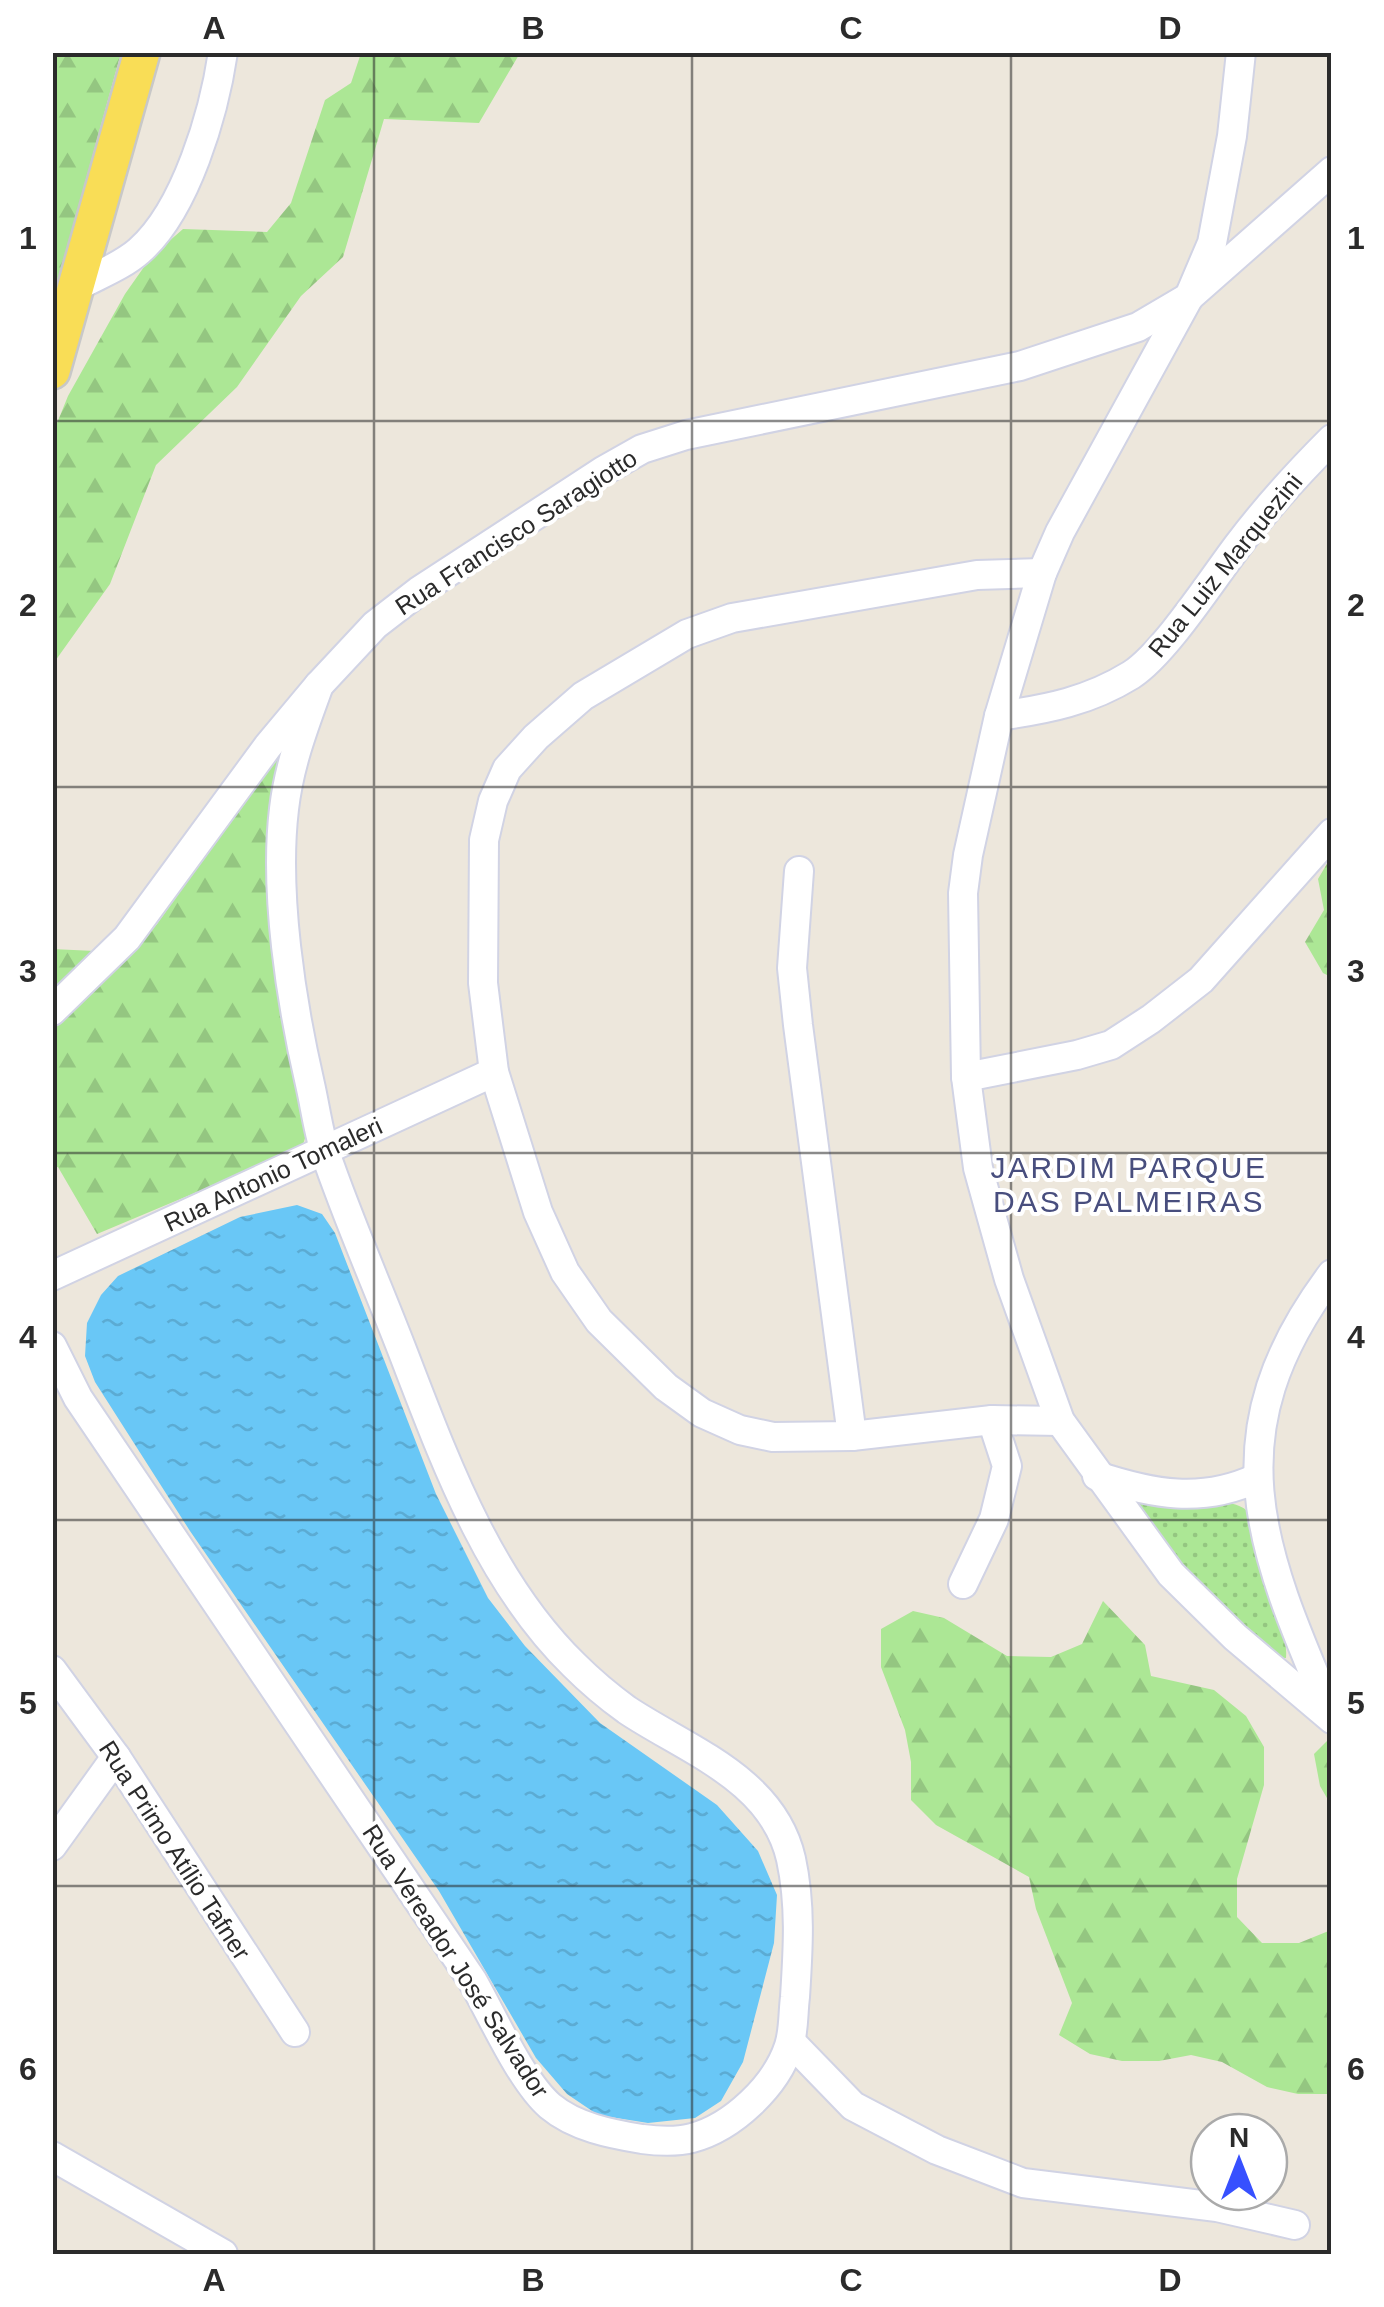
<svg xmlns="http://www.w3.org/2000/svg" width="1384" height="2307" viewBox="0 0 1384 2307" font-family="Helvetica,sans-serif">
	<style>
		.green { fill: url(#green-dots) }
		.forest { fill: url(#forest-firs) }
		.water { fill: url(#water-ripples) }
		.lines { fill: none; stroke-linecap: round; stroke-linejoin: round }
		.minor-casing { stroke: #d1d3e4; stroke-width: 32 }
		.major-casing { stroke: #c8c8c8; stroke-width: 40 }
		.minor { stroke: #fff; stroke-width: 28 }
		.major { stroke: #f9dd56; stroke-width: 35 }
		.grid { fill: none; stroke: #2b2b2b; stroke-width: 2.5; stroke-opacity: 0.55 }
		.labels { text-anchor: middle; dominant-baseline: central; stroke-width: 8; stroke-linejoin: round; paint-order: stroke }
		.street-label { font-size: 25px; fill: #2b2b2b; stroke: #fff }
		.quarter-label { font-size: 30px; letter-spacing: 2.5px; fill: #484e7e; stroke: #fff }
		.neatline { fill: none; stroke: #2b2b2b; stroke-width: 4 }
		.grid-label { font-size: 32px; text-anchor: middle; font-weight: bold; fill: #2b2b2b }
	</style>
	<defs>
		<pattern id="green-dots" width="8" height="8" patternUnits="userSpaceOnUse" patternTransform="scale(2.5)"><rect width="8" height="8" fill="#ace795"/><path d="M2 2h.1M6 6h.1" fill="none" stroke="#94c681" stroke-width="1.8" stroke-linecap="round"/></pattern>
		<pattern id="forest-firs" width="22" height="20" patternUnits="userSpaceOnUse" patternTransform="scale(2.5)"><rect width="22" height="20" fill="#ace795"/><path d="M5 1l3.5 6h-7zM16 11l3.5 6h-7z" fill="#94c681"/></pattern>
		<pattern id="water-ripples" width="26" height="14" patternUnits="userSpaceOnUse" patternTransform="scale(2.5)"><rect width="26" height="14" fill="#69c7f6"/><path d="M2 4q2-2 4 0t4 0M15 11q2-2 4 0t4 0" fill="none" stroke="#5babd3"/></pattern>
	</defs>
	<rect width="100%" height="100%" fill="#ede7dc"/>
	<!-- green -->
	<path class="green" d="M1133 1500C1155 1501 1232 1495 1246 1510 1262 1526 1264 1563 1268 1584 1274 1608 1288 1633 1286 1658L1273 1657 1200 1586 1133 1506Z"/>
	<!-- forest -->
	<g class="forest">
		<path d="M53 52 121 53 53 298 52 53Z"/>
		<path d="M361 53H520L479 123 384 119 343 257 301 296 237 387 156 465 110 584 53 664V433L68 396 125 294 151 257 183 229 267 232 291 203 325 100 351 83Z"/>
		<path d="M284 744 309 1125 302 1148 97 1234 58 1167 53 1168 52 1027 101 984 157 924Z"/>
		<path d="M1331 857V977L1323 973 1305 942 1324 910 1318 879Z"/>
		<path d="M52 949 95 951 52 997Z"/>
		<path d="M1103 1601 1145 1645 1151 1676 1214 1690 1246 1716 1264 1747V1785L1237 1879V1917L1262 1943H1299L1331 1930V2094H1298L1267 2087 1222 2062 1191 2055 1159 2061H1122L1090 2054 1059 2035 1072 2003 1036 1909 1029 1877 936 1825 911 1800V1762L905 1730 881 1667V1629L913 1611 944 1618 1007 1656 1051 1657 1082 1644Z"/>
		<path d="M1331 1737V1805L1320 1786 1314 1754Z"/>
	</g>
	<!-- water -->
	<path class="water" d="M297 1205 322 1214 335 1233 436 1494 488 1598 525 1646 600 1723 717 1805 758 1851 777 1895 774 1943 743 2062 721 2101 695 2118 648 2123 598 2115 567 2094 536 2058 439 1891 190 1531 95 1382 85 1356 87 1323 101 1295 118 1276 240 1217Z"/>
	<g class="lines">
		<!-- minor casing -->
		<g class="minor-casing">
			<g id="minor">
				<path d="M1241 52 1232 136 1212 243 1189 297 1060 532 1042 573 999 716 968 855 963 893 966 1077 978 1168 1009 1279 1060 1421 1171 1574 1235 1637 1332 1719"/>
				<path d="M78 286C98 275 122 266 139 251 186 210 214 113 223 52"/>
				<path d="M1042 573 977 575 732 618 687 634 583 696 536 737 507 769 493 801 484 840 483 983 494 1072 538 1212 565 1272 599 1321 666 1387 702 1413 740 1430 773 1437 852 1436 992 1420 1060 1421"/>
				<path d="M999 716C1048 709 1089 701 1131 675 1165 653 1213 578 1239 544 1267 507 1299 472 1332 439"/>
				<path d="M799 871 792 968 798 1025 852 1436"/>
				<path d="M52 1011 127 938 268 746 319 685 375 625 419 591 603 471 642 449 686 435 1020 366 1138 327 1189 297 1332 171"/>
				<path d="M966 1077 1077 1055 1111 1045 1151 1019 1201 980 1332 833"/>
				<path d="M52 1276 494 1072"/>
				<path d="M52 1346 78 1398 472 1980C492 2015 521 2081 550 2106 575 2127 611 2134 642 2139 657 2141 677 2142 692 2138 733 2127 776 2086 789 2046 794 2031 793 2012 795 1997 798 1950 801 1905 791 1859 773 1779 687 1750 627 1710 609 1697 590 1681 574 1665 489 1582 446 1464 404 1355 378 1287 348 1220 325 1152 318 1130 315 1106 310 1084 291 1002 274 892 284 809 289 765 304 726 319 685"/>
				<path d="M1097 1476C1152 1494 1202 1504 1257 1478"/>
				<path d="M963 1584 994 1519 1007 1466 992 1420"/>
				<path d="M52 1670 116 1757 295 2032"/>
				<path d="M1331 1714C1260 1548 1211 1435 1332 1274"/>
				<path d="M52 1846 116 1757"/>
				<path d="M791 2042 853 2106 937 2150 1023 2183 1217 2207 1295 2225"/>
				<path d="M52 2156 223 2254"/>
			</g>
		</g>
		<!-- major casing -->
		<g class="major-casing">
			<path id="major" d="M52 371 142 52"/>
		</g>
		<!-- minor -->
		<use href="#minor" class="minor"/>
		<!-- major -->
		<use href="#major" class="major"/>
	</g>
	<!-- grid -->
	<path class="grid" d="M374 52V2254M692 52V2254M1011 52V2254M52 421H1332M52 787H1332M52 1153H1332M52 1520H1332M52 1886H1332"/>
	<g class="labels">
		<!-- street labels -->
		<g class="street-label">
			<text transform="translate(516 532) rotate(-33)">Rua Francisco Saragiotto</text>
			<text transform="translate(1225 565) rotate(-51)">Rua Luiz Marquezini</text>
			<text transform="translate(273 1174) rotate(-25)">Rua Antonio Tomaleri</text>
			<text transform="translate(175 1850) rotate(57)">Rua Primo Atílio Tafner</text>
			<text transform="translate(456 1961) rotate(57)">Rua Vereador José Salvador</text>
		</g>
		<!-- quarter labels -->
		<g class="quarter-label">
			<text x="1129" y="1167">JARDIM PARQUE<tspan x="1129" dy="34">DAS PALMEIRAS</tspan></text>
		</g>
	</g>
	<!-- border -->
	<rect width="1384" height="2307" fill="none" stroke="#ffffff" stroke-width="110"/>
	<!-- north arrow -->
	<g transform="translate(1239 2162)"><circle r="48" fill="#ffffff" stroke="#aaaaaa" stroke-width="2.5"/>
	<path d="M0-8L18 38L0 25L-18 38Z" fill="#3750ff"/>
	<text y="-15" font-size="28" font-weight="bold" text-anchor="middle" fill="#2b2b2b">N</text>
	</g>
	<rect x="55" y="55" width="1274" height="2197" class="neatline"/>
	<g class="grid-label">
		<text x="214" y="39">A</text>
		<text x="533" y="39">B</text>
		<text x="851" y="39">C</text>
		<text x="1170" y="39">D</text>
		<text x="28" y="249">1</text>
		<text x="1356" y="249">1</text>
		<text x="28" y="616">2</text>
		<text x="1356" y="616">2</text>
		<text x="28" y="982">3</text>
		<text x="1356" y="982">3</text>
		<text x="28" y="1348">4</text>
		<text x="1356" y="1348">4</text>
		<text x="28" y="1714">5</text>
		<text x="1356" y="1714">5</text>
		<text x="28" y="2080">6</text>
		<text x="1356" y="2080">6</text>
		<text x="214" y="2291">A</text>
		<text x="533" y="2291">B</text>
		<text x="851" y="2291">C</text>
		<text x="1170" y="2291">D</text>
	</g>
</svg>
